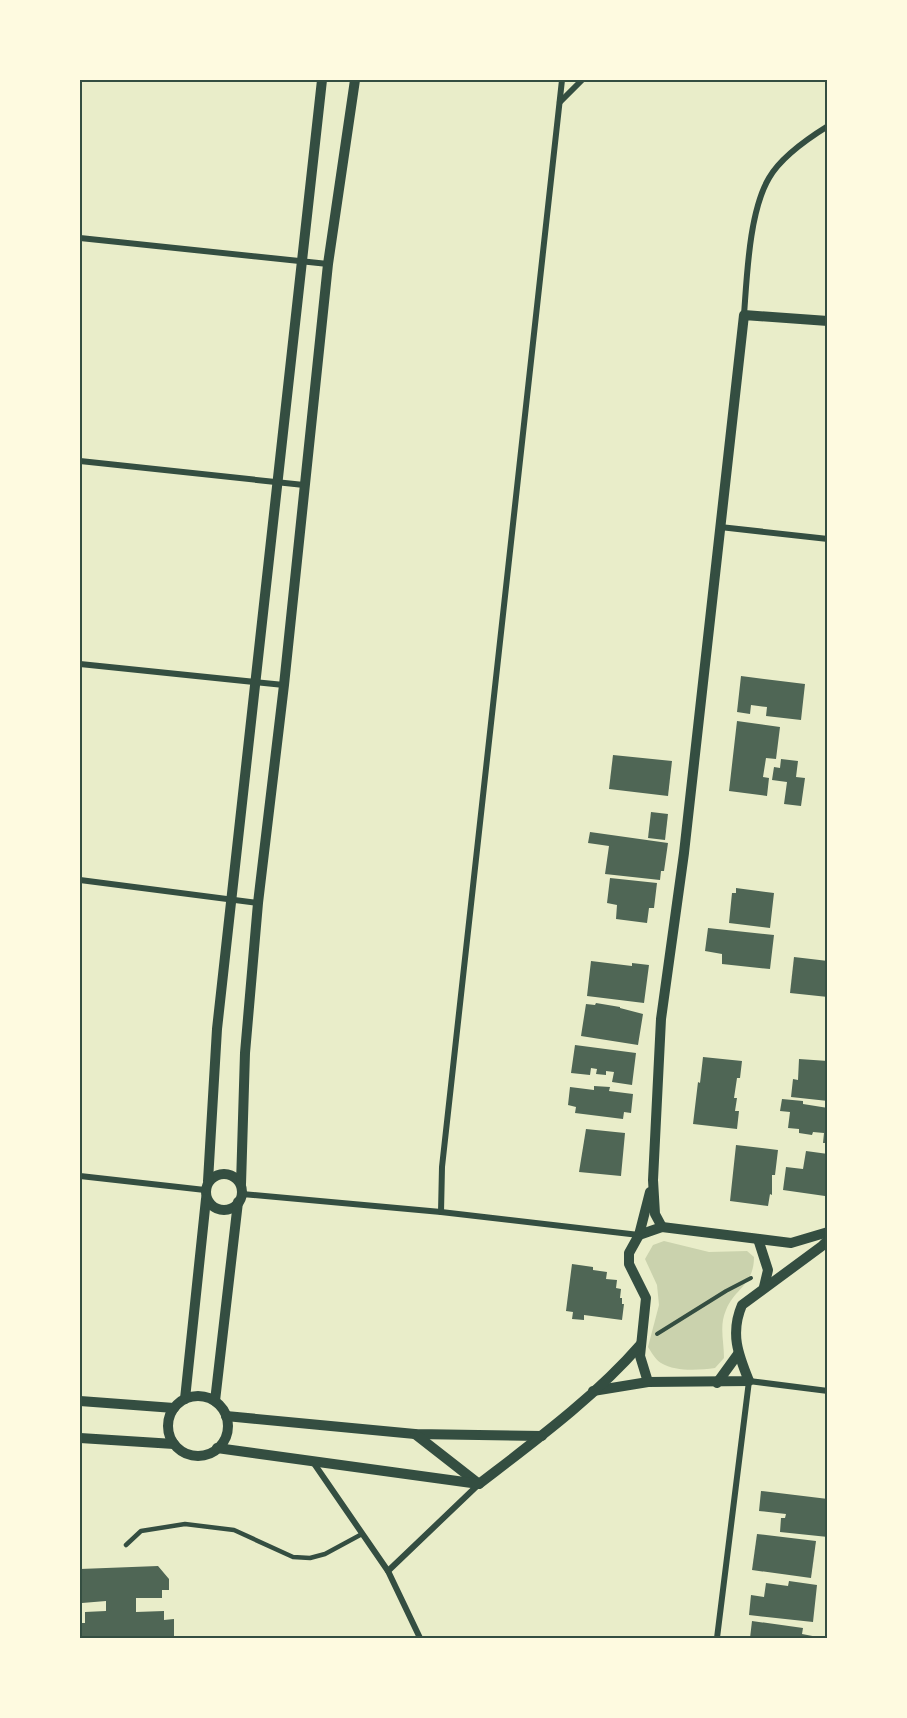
<svg xmlns="http://www.w3.org/2000/svg" width="907" height="1718" viewBox="0 0 907 1718" font-family="'Noto Sans',sans-serif">
	<style>
		.green { fill: #cad2ad }
		.building { fill: #4f6655 }
		.lines { fill: none; stroke-linecap: round; stroke-linejoin: round }
		.path { stroke: #344e41; stroke-width: 4 }
		.service { stroke: #344e41; stroke-width: 4.5 }
		.minor { stroke: #344e41; stroke-width: 6 }
		.tertiary { stroke: #344e41; stroke-width: 10 }
		.neatline { fill: none; stroke: #344e41; stroke-width: 2 }
	</style>
	<rect width="100%" height="100%" fill="#e9edc9"/>
	<!-- green -->
	<path class="green" d="M664 1241 709 1252 747 1251 754 1257C754 1285 735 1288 726 1310 719 1326 724 1341 724 1358L715 1368C699 1370 676 1372 661 1363 655 1359 652 1353 648 1347L659 1305 657 1285 645 1259 653 1245Z"/>
	<!-- building -->
	<g class="building">
		<path d="M741 676 805 684 801 720 766 716 767 707 751 705 750 714 737 712Z"/>
		<path d="M737 721 780 727 776 759 766 758 763 777 769 778 767 796 729 791Z"/>
		<path d="M613 755 672 761 668 796 609 789Z"/>
		<path d="M781 759 798 761 796 777 805 778 801 806 784 804 787 782 772 780 774 767 780 768Z"/>
		<path d="M651 812 668 814 665 840 648 838Z"/>
		<path d="M590 832 668 843 664 871H661L660 880 605 874 609 846 588 843Z"/>
		<path d="M610 878 657 883 654 908H649L647 923 616 919 617 905 607 903Z"/>
		<path d="M736 888 774 893 770 928 729 923 732 893H736Z"/>
		<path d="M708 928 774 935 770 969 722 964V954L705 951Z"/>
		<path d="M794 957 828 961V997L790 993Z"/>
		<path d="M591 961 632 966V963L649 965 644 1003 587 996Z"/>
		<path d="M596 1003 620 1007V1008L643 1014 638 1045 581 1036 586 1004 595 1005Z"/>
		<path d="M575 1045 636 1053 632 1085 612 1082 614 1072 606 1071V1075L596 1074 597 1069 591 1068 590 1075 571 1073Z"/>
		<path d="M703 1057 742 1061 740 1078H737L734 1098H737L735 1111H739L737 1129 693 1124 698 1082 700 1083Z"/>
		<path d="M799 1059 828 1061V1101L791 1097 793 1079 798 1080Z"/>
		<path d="M594 1086 610 1087 609 1091 633 1094 631 1113 624 1112 623 1119 575 1113 576 1107 568 1105 570 1087 594 1090Z"/>
		<path d="M782 1099 803 1101V1104L828 1108V1143H823L824 1133 813 1132 812 1135 799 1133V1129L788 1128 790 1112 780 1111Z"/>
		<path d="M586 1129 625 1133 621 1176 579 1172Z"/>
		<path d="M736 1145 778 1150 775 1175H772V1195L770 1194 768 1206 730 1201Z"/>
		<path d="M806 1151 828 1154V1182L825 1196 783 1190 786 1167 803 1169Z"/>
		<path d="M572 1264 593 1267V1270L607 1272 606 1279 617 1280 616 1288 621 1289 620 1298H622V1304H624L622 1320 584 1315V1320L572 1319 573 1312 566 1311Z"/>
		<path d="M761 1491 828 1499V1537L780 1532 781 1518H785L786 1514 759 1511Z"/>
		<path d="M757 1534 816 1541 811 1578 752 1570Z"/>
		<path d="M158 1566 169 1579V1590H162V1598H136V1612L164 1611V1620L174 1619V1637L172 1638H80V1623H85V1612L106 1611V1601L82 1603V1596H80V1569Z"/>
		<path d="M789 1581 817 1585 813 1622 749 1615 751 1595 764 1597 766 1583 788 1586Z"/>
		<path d="M752 1621 803 1628 802 1634 823 1638H750Z"/>
	</g>
	<g class="lines">
		<!-- path -->
		<path class="path" d="M657 1334 726 1291 751 1278"/>
		<!-- service -->
		<path class="service" d="M126 1545 141 1531 185 1524 234 1530 293 1557 310 1558 325 1554 362 1534"/>
		<!-- minor -->
		<g class="minor">
			<path d="M560 102 582 80"/>
			<path d="M80 238 328 264"/>
			<path d="M744 315C747 276 749 212 769 178 781 157 807 139 828 126"/>
			<path d="M80 461 304 485"/>
			<path d="M720 527 828 539"/>
			<path d="M80 664 284 685"/>
			<path d="M80 880 258 903"/>
			<path d="M80 1176 205 1190"/>
			<path d="M242 1194 441 1212 639 1235"/>
			<path d="M441 1212 442 1167 562 80"/>
			<path d="M313 1462 388 1571 420 1638"/>
			<path d="M388 1571 479 1484"/>
			<path d="M717 1638 749 1381 828 1391"/>
		</g>
		<!-- tertiary -->
		<g class="tertiary">
			<circle cx="224" cy="1192" r="18"/>
			<path d="M208 1181 217 1029 322 80"/>
			<path d="M241 1184 245 1053 258 903 284 685 328 264 355 80"/>
			<path d="M662 1227 655 1214 653 1180 661 1019 684 853 744 315 828 321"/>
			<path d="M639 1235 662 1227 791 1243 828 1232"/>
			<path d="M758 1239 768 1270 764 1287"/>
			<path d="M648 1382 640 1356 646 1298 629 1264V1253L639 1235 650 1192"/>
			<path d="M717 1383 738 1354"/>
			<path d="M593 1391 648 1382 749 1381C738 1354 730 1333 742 1305L822 1246 828 1240"/>
			<circle cx="198" cy="1426" r="30"/>
			<path d="M185 1399 206 1199"/>
			<path d="M80 1401 174 1408"/>
			<path d="M215 1401 238 1202"/>
			<path d="M226 1416 415 1434 542 1436"/>
			<path d="M415 1434 479 1484"/>
			<path d="M80 1438 174 1444"/>
			<path d="M217 1448 479 1484C535 1441 595 1397 641 1344"/>
		</g>
	</g>
	<!-- border -->
	<rect width="907" height="1718" fill="none" stroke="#fefae0" stroke-width="162"/>
	<rect x="81" y="81" width="745" height="1556" class="neatline"/>
</svg>
